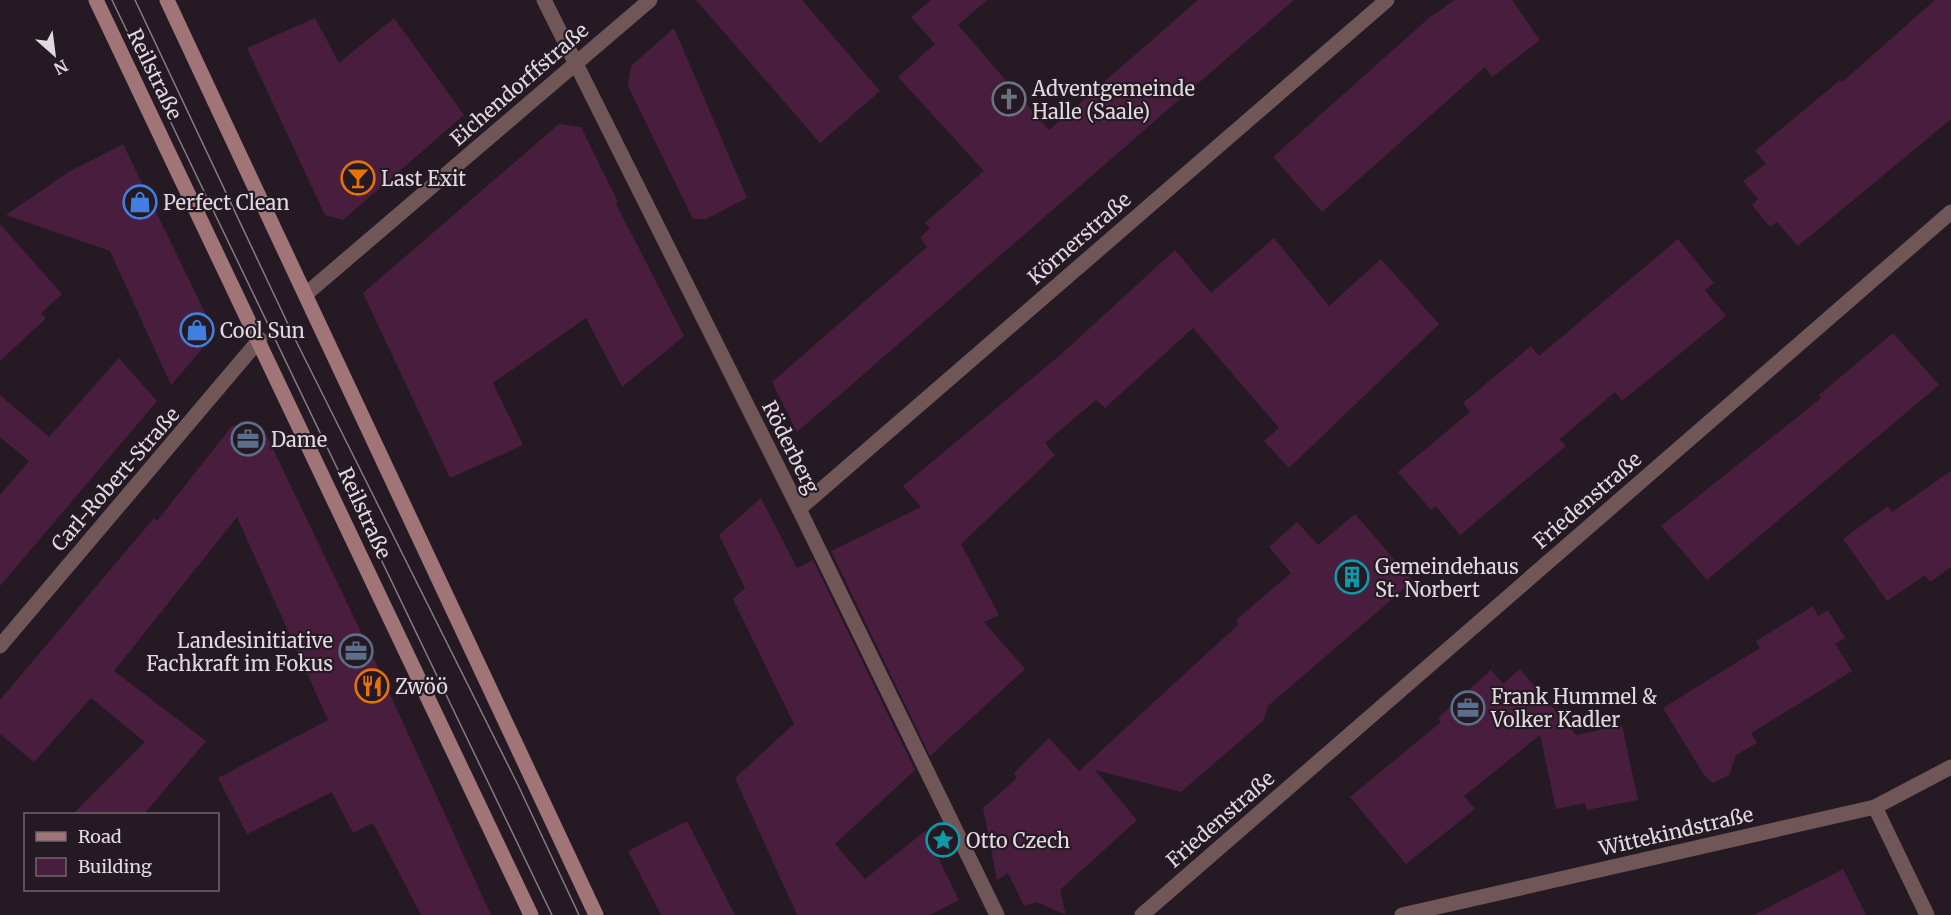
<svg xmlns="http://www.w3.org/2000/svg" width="1951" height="915" viewBox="0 0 1951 915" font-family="Merriweather,serif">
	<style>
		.building { fill: #491d3d }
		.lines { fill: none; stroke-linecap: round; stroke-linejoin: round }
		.street { stroke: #715657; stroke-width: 15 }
		.secondary { stroke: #a17578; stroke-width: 15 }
		.tram { stroke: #847b83; stroke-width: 1.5 }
		.labels { text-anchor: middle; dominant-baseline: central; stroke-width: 4.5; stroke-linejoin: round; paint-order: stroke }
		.street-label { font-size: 20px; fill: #e1d9e0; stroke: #251a24 }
		.poi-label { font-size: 20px; fill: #e1d9e0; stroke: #251a24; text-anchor: start }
	</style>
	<rect width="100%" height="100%" fill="#251a24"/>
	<!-- building -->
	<g class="building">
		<path d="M696 0H802L880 91 820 143Z"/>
		<path d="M931 0H987L958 25 1049 130 1198 0H1294L797 432 772 382 927 247 920 238 930 228 925 223 984 171 898 77 935 44 911 17Z"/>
		<path d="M1455 0H1512L1540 40 1492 77 1485 67 1322 212 1273 157 1430 17Z"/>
		<path d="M1935 0H1951V119L1798 246 1777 222 1770 227 1752 205 1758 199 1743 181 1766 164 1755 151 1840 80 1842 82Z"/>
		<path d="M315 18 339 63 394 18 464 115 343 220 325 215 247 48Z"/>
		<path d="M674 28 747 198 706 219H693L628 86 631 66Z"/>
		<path d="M559 124 581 127 618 202 616 204 684 336 622 387 586 318 493 383 523 445 450 478 363 293Z"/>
		<path d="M123 144 210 323 208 342 171 385 110 251 6 215 67 173Z"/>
		<path d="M0 224 62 294 41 313 46 318 0 361Z"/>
		<path d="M1274 238 1329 306 1381 259 1439 324 1289 468 1264 441 1279 428 1193 328 1105 408 1096 400 1045 443 1055 455 961 544 999 615 984 622 1025 669 930 756 831 551 921 507 903 486 1059 356 1175 250 1211 293Z"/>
		<path d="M1678 239 1714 283 1705 290 1726 316 1622 401 1615 392 1560 439 1566 446 1460 535 1436 506 1431 510 1398 472 1470 412 1463 403 1531 346 1539 356Z"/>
		<path d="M1893 333 1939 385 1707 580 1661 526 1821 398 1819 395Z"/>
		<path d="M119 358 157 401 0 586V495L29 461 0 437V395L49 437Z"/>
		<path d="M232 426H262L373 657 491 915H421L373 823 353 833 332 792 247 834 218 778 328 720 237 517 114 671 206 741 144 814H73L145 742 91 698 34 762 0 734V700L154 518 157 521Z"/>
		<path d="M1951 471V567L1930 582 1925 575 1887 601 1843 539 1888 506 1892 512Z"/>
		<path d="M761 498 797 568 813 560 915 770 835 844 865 879 925 831 959 900 930 915H797L735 778 794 724 733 599 745 588 719 535Z"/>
		<path d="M1355 514 1413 581 1268 706 1263 721 1181 792 1095 770 1137 820 1060 890 1066 915 1037 902 1024 906 1008 873 997 880 983 808 1017 778 1014 773 1049 738 1079 771 1239 624 1236 620 1291 573 1269 547 1297 522 1318 545Z"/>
		<path d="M1813 606 1818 616 1828 610 1845 638 1835 644 1852 671 1751 733 1757 743 1736 755 1729 775 1713 783 1704 775 1663 708 1760 648 1756 641Z"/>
		<path d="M1520 669 1576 735 1622 725 1638 800 1587 810 1585 803 1556 809 1540 735 1464 796 1475 809 1406 864 1350 797 1441 722 1438 718 1491 670 1503 684Z"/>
		<path d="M687 821 735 915H661L628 851Z"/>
		<path d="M1843 869 1866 915H1754Z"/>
	</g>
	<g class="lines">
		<!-- street -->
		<g class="street">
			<path d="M544 0 799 509 997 915"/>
			<path d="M306 294 650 0"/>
			<path d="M799 509 1387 0"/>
			<path d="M0 646 260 339"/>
			<path d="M1875 807 1927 915"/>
			<path d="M1142 915 1951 212"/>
			<path d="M1402 915 1875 807 1951 767"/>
		</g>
		<!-- secondary -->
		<g class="secondary">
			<path d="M96 0 531 915"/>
			<path d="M167 0 596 915"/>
		</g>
		<!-- tram -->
		<g class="tram">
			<path d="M112 0 552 915"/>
			<path d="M135 0 295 339 518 785 579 915"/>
		</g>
	</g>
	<!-- icons -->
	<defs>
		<g id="church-ring" transform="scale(1.725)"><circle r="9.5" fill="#251a24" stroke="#6b7280" stroke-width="1.5"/><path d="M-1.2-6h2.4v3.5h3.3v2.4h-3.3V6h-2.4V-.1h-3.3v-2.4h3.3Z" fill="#6b7280"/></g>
		<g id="bar-ring" transform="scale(1.725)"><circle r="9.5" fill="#251a24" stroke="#e8710a" stroke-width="1.5"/><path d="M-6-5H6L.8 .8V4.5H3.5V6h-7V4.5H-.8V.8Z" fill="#e8710a"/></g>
		<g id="shop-ring" transform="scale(1.725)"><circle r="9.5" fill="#251a24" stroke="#3f7fe0" stroke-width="1.5"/><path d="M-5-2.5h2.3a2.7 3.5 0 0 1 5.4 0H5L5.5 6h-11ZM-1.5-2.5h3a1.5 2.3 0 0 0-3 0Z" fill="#3f7fe0"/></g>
		<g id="office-ring" transform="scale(1.725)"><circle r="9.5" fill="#251a24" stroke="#5c6f8a" stroke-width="1.5"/><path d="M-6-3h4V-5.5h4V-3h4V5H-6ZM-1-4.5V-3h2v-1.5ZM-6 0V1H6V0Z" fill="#5c6f8a"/></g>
		<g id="building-ring" transform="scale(1.725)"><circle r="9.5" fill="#251a24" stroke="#0f9aa8" stroke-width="1.5"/><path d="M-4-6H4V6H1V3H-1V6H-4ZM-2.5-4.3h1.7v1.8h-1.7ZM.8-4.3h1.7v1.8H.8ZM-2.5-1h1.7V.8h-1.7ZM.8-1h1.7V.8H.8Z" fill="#0f9aa8"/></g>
		<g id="restaurant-ring" transform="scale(1.725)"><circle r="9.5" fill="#251a24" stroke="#e8710a" stroke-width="1.5"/><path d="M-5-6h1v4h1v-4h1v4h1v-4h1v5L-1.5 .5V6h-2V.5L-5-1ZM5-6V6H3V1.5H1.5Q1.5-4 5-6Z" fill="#e8710a"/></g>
		<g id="sight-ring" transform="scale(1.725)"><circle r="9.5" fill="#251a24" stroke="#0f9aa8" stroke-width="1.5"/><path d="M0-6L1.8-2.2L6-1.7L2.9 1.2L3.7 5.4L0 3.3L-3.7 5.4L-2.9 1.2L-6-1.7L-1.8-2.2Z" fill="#0f9aa8"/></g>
	</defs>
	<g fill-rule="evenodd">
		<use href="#church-ring" x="1009" y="99"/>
		<use href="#bar-ring" x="358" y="178"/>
		<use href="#shop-ring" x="140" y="202"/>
		<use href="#shop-ring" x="197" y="330"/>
		<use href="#office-ring" x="248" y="439"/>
		<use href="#building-ring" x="1352" y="577"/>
		<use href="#office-ring" x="356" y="651"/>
		<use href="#restaurant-ring" x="372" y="686"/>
		<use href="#office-ring" x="1468" y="708"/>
		<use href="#sight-ring" x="943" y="840"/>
	</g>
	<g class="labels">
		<!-- street labels -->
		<g class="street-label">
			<text transform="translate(155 74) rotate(64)">Reilstraße</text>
			<text transform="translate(519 84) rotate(-41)">Eichendorffstraße</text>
			<text transform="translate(1079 238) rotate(-41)">Körnerstraße</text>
			<text transform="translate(791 447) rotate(63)">Röderberg</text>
			<text transform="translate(115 479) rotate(-49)">Carl-Robert-Straße</text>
			<text transform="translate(1587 500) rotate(-41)">Friedenstraße</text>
			<text transform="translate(365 513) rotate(65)">Reilstraße</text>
			<text transform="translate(1220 819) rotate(-41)">Friedenstraße</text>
			<text transform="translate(1676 831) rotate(-13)">Wittekindstraße</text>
		</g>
		<!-- poi labels -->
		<g class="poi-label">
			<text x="1032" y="88">Adventgemeinde<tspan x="1032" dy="23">Halle (Saale)</tspan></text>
			<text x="381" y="178">Last Exit</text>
			<text x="163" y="202">Perfect Clean</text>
			<text x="220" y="330">Cool Sun</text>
			<text x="271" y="439">Dame</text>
			<text x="1375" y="566">Gemeindehaus<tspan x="1375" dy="23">St. Norbert</tspan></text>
			<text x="333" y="640" text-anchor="end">Landesinitiative<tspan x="333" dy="23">Fachkraft im Fokus</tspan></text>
			<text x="395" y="686">Zwöö</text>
			<text x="1491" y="696">Frank Hummel &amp;<tspan x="1491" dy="23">Volker Kadler</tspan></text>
			<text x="966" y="840">Otto Czech</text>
		</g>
	</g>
	<!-- legend -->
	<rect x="24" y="813" width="195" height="78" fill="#251a24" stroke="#70666f" stroke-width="1.5"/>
	<rect x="36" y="832" width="30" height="9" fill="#a17578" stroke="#70666f" stroke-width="1.5"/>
	<text x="78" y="843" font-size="18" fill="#e1d9e0">Road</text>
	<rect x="36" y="858" width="30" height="18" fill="#491d3d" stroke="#70666f" stroke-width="1.5"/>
	<text x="78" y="873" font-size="18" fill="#e1d9e0">Building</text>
	<!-- north arrow -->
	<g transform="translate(54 54) rotate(152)" stroke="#251a24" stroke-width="4.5" paint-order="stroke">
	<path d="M0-4.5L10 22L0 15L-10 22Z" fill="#e1d9e0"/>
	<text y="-9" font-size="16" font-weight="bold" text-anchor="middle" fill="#e1d9e0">N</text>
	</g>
</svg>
